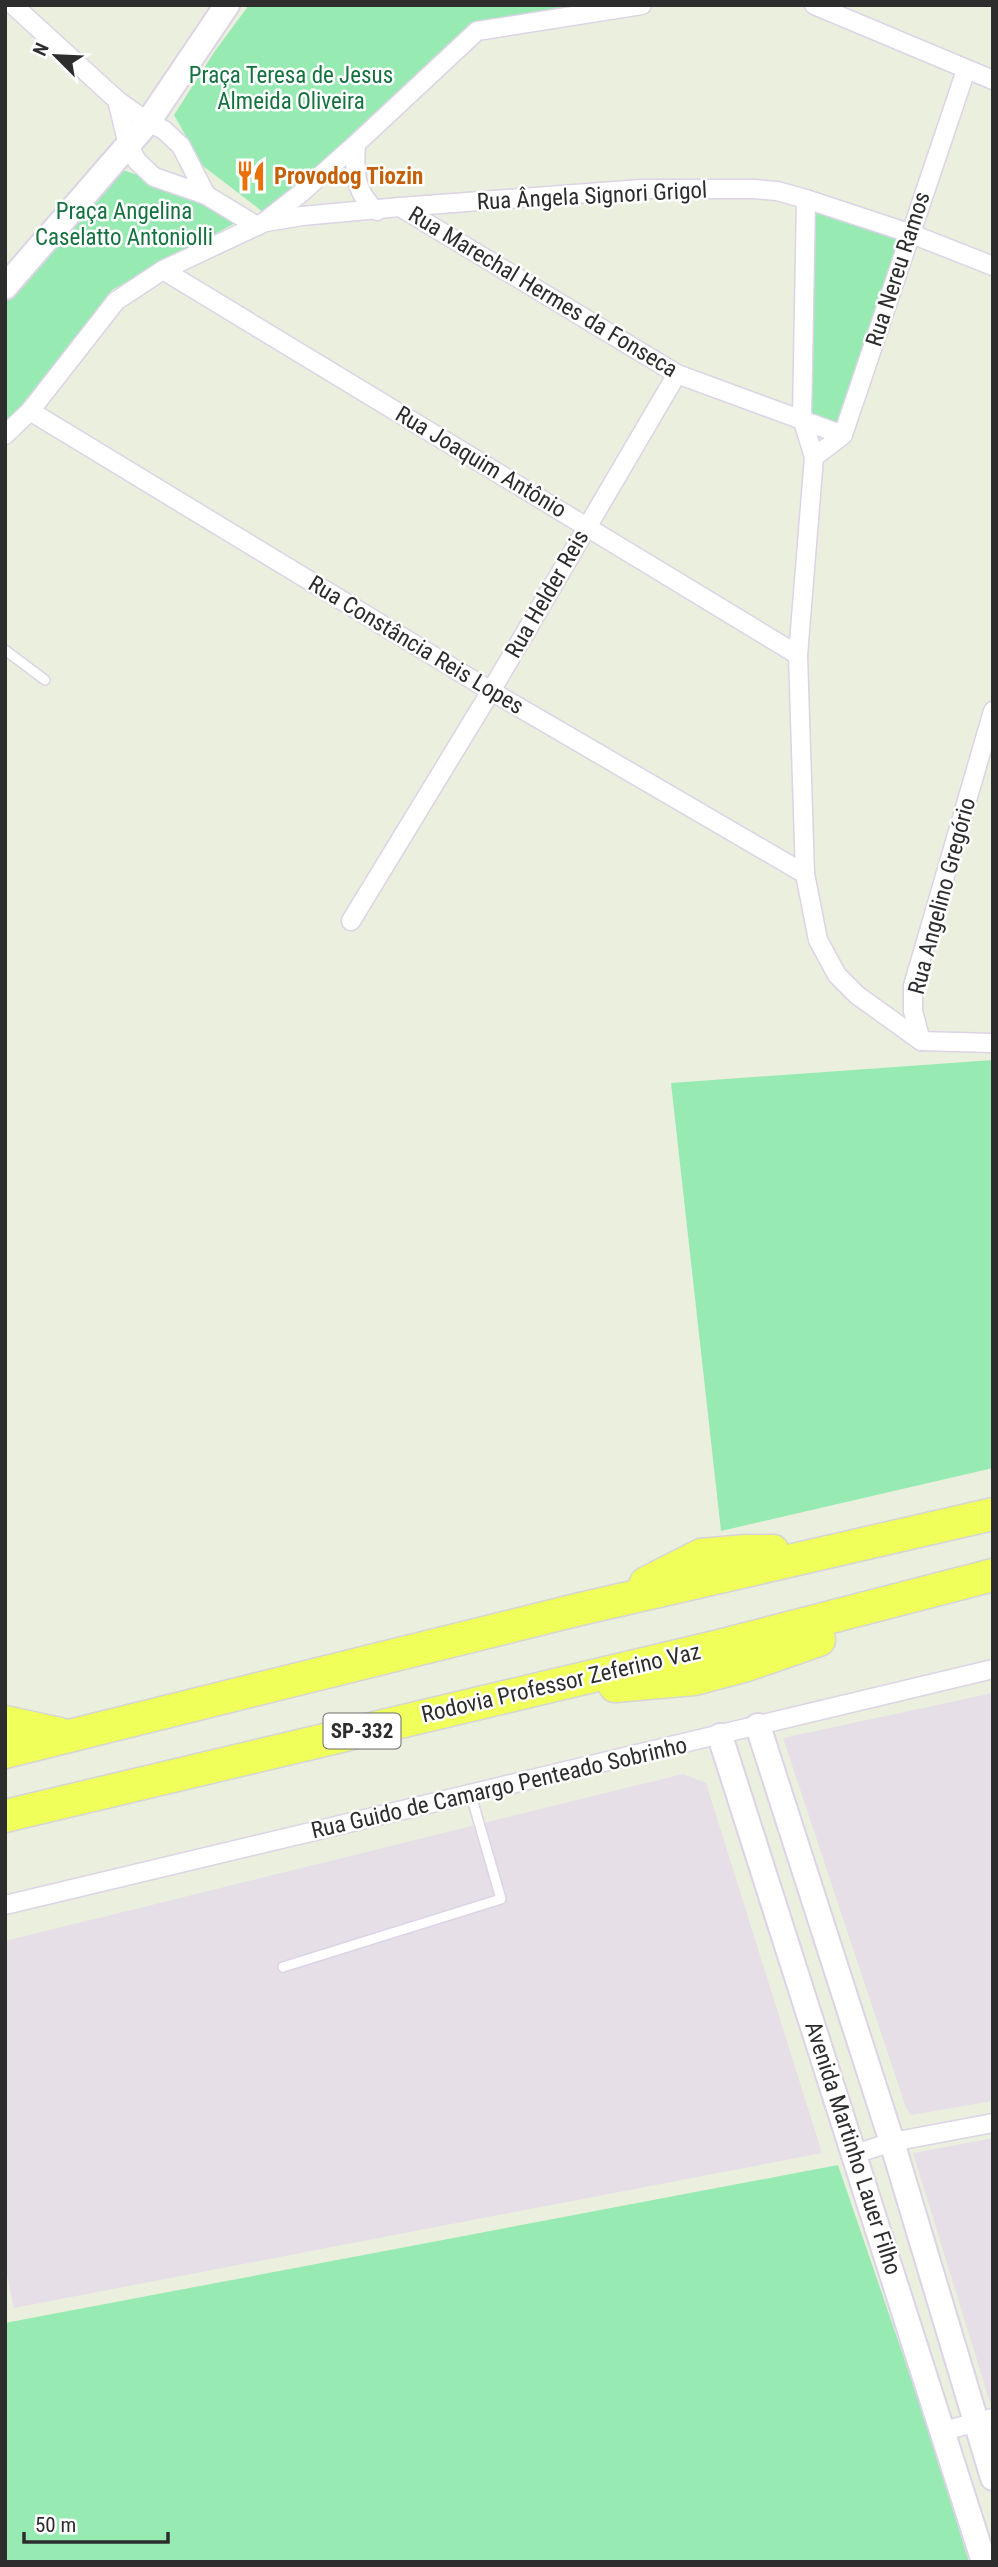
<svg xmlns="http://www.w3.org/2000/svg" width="998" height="2567" viewBox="0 0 998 2567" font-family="'Roboto Condensed',sans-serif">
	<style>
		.industrial { fill: #e7dfe8 }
		.green { fill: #97eab1 }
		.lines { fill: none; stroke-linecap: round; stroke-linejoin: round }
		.lane-casing { stroke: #dcd3e6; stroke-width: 12 }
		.street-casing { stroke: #dcd3e6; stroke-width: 21 }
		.secondary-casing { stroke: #dcd3e6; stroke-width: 28 }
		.highway-casing { stroke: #d5d5d5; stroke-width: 35 }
		.lane { stroke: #fff; stroke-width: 9 }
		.street { stroke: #fff; stroke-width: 18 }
		.secondary { stroke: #fff; stroke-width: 24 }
		.highway { stroke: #f0ff5a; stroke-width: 32 }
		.labels { text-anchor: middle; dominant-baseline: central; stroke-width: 5; stroke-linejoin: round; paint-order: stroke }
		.shield { fill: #fff; stroke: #6c6c6c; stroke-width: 2 }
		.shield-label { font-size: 21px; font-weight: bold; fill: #2d2d2d }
		.park-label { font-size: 23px; fill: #14723f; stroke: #fff }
		.food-label { font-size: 23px; font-weight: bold; fill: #c56008; stroke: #fff; text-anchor: start }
		.street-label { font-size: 23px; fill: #2d2d2d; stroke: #fff }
	</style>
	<rect width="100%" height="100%" fill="#ebefde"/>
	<!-- industrial -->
	<g class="industrial">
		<path d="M993 1693V2101L911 2115 906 2108 783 1738Z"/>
		<path d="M683 1774 706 1783 822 2153 14 2308 5 2267V1941Z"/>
		<path d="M993 2138V2412L913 2153Z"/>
	</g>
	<!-- green -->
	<g class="green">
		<path d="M249 5H623L477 28 267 215 203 166 174 115 215 51Z"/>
		<path d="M122 148 123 170C164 183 200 202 237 222L112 290 23 407 5 423V287Z"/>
		<path d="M812 209 902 235 845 427 806 413Z"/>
		<path d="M993 1060V1468L721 1531 671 1083Z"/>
		<path d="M838 2165 930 2434 969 2562H5V2323Z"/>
	</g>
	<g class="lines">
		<!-- lane casing -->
		<g class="lane-casing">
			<g id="lane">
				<path d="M5 650 45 680"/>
				<path d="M283 1967 501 1899 471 1795"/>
			</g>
		</g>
		<!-- street casing -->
		<g class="street-casing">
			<g id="street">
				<path d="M13 5 117 100 148 122 164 130 181 146 206 195"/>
				<path d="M814 5 993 80"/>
				<path d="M117 100 128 145 137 161 154 177 206 195 257 226"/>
				<path d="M356 144C354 170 354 193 377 211"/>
				<path d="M806 199 802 418 814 457 798 655 805 874 818 940 837 975 857 995 921 1041"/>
				<path d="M400 207 677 374 843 435"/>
				<path d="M266 222 302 216 400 207 641 189H754L777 191 806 199 909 233 993 266"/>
				<path d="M163 270 798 655"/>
				<path d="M30 411 491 691 805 874"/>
				<path d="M5 435 30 411 116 301 163 270 263 223 301 193 356 144 477 31 642 5"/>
				<path d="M814 457 843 435 966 70"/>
				<path d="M351 921 491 691 677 374"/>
				<path d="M921 1041 913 1011V986L993 711"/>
				<path d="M921 1041 993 1043"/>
				<path d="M5 1905 993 1669"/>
				<path d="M855 2154 892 2142 993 2123"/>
				<path d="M943 2431 993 2418"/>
			</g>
		</g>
		<!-- secondary casing -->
		<g class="secondary-casing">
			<g id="secondary">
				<path d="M5 287 148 122 227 5"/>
				<path d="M758 1726 892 2142 993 2478"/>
				<path d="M720 1736 984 2562"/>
			</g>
		</g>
		<!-- highway casing -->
		<g class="highway-casing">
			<g id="highway">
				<path d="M646 1583 701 1555 746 1551H773"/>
				<path d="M615 1686 694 1679 747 1665 819 1640"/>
				<path d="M5 1722 60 1734"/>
				<path d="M5 1752 576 1610 993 1514"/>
				<path d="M5 1816 719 1646 993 1575"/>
			</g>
		</g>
		<!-- lane -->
		<use href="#lane" class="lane"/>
		<!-- street -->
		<use href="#street" class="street"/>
		<!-- secondary -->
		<use href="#secondary" class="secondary"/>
		<!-- highway -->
		<use href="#highway" class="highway"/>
	</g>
	<!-- icons -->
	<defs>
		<g id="restaurant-bare" transform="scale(2.415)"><path d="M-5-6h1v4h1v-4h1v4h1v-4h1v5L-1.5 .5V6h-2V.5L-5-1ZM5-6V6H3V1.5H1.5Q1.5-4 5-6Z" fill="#e8710a" stroke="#fff" stroke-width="2.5" paint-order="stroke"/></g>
	</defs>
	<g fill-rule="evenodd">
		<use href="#restaurant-bare" x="251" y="176"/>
	</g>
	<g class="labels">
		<!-- shield labels -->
		<rect class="shield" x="323.5" y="1713.5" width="77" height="35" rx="5"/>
		<g class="shield-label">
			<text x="362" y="1731">SP-332</text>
		</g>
		<!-- park labels -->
		<g class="park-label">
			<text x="291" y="75">Praça Teresa de Jesus<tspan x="291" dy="26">Almeida Oliveira</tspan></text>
			<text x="124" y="211">Praça Angelina<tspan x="124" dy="26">Caselatto Antoniolli</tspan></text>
		</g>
		<!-- food labels -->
		<g class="food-label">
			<text x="274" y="176">Provodog Tiozin</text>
		</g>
		<!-- street labels -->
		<g class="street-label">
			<text transform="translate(592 196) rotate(-3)">Rua Ângela Signori Grigol</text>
			<text transform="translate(898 269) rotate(-72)">Rua Nereu Ramos</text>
			<text transform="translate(543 292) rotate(31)">Rua Marechal Hermes da Fonseca</text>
			<text transform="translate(481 462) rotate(31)">Rua Joaquim Antônio</text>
			<text transform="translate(547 594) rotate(-60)">Rua Helder Reis</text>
			<text transform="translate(416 645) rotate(31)">Rua Constância Reis Lopes</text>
			<text transform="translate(942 896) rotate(-75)">Rua Angelino Gregório</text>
			<text transform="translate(561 1683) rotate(-13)">Rodovia Professor Zeferino Vaz</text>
			<text transform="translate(499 1788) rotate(-13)">Rua Guido de Camargo Penteado Sobrinho</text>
			<text transform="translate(853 2148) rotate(72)">Avenida Martinho Lauer Filho</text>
		</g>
	</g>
	<!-- border -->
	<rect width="998" height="2567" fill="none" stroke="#2d2d2d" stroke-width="14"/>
	<!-- north arrow -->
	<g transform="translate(56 56) rotate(294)" stroke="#ffffff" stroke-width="5" paint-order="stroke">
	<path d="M0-5L12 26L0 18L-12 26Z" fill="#2d2d2d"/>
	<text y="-10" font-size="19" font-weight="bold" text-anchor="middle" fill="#2d2d2d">N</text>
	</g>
	<!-- scale -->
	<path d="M24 2532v10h144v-10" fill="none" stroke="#2d2d2d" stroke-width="3.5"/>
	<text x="35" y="2532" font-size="21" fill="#2d2d2d" stroke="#ffffff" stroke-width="5" paint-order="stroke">50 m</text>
</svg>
